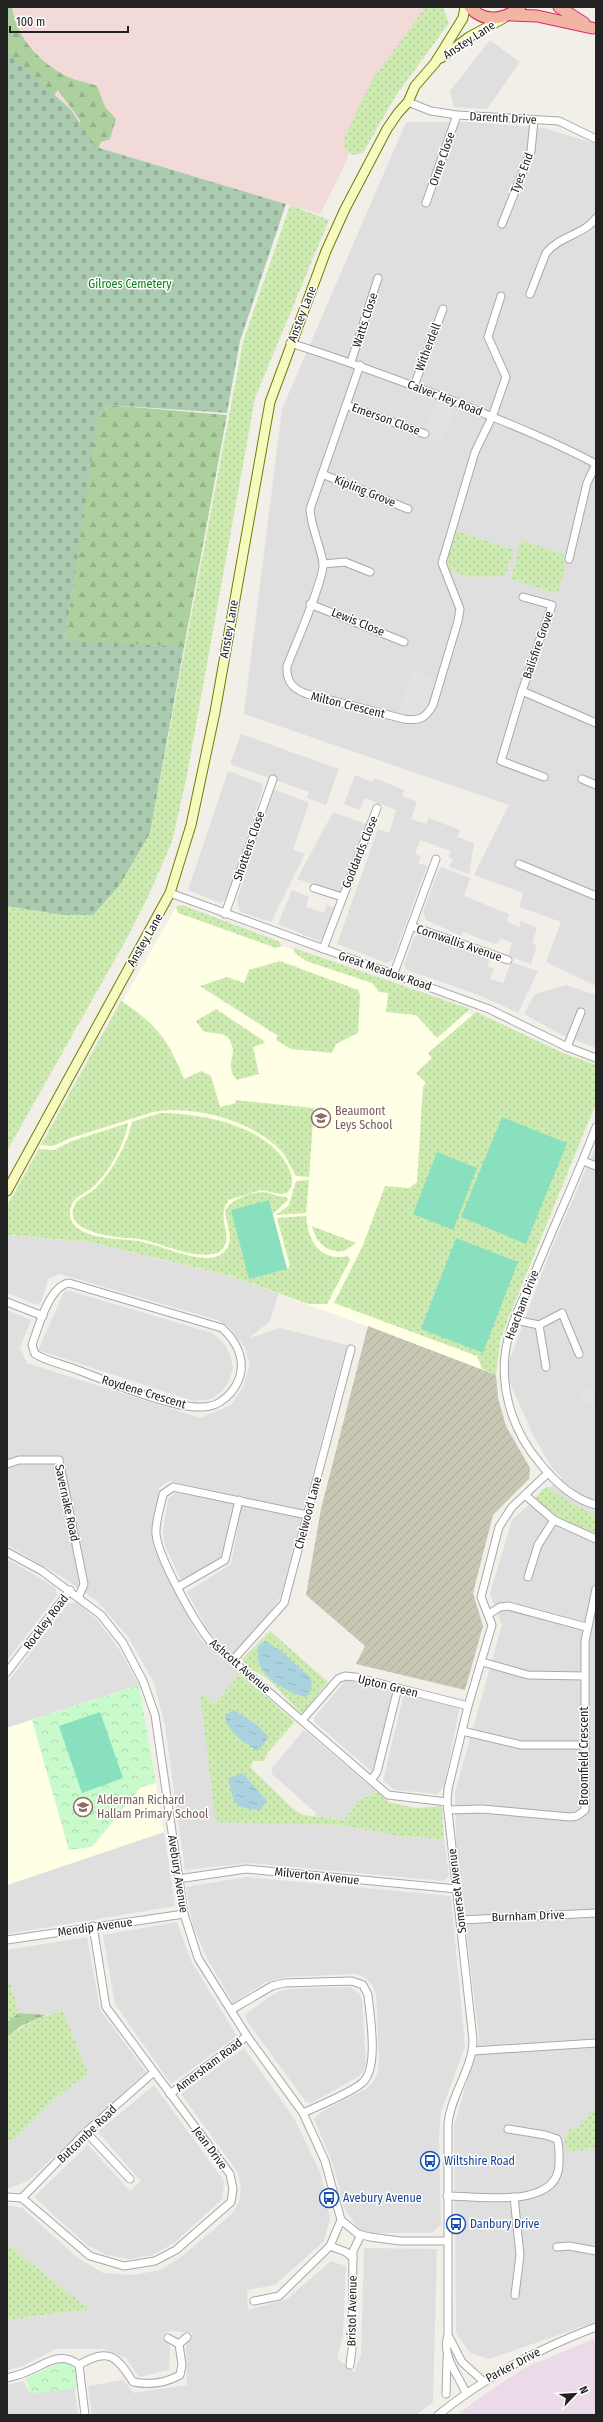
<svg xmlns="http://www.w3.org/2000/svg" width="603" height="2422" viewBox="0 0 603 2422" font-family="'Fira Sans Condensed',sans-serif">
	<style>
		.residential { fill: #e0dfdf }
		.commercial { fill: #f2dad9 }
		.industrial { fill: #ebdbe8 }
		.education { fill: #ffffe5 }
		.construction { fill: url(#construction-furrows) }
		.grass { fill: url(#grass-dots) }
		.forest { fill: url(#forest-firs) }
		.cemetery { fill: url(#cemetery-stones) }
		.park { fill: url(#park-crowns) }
		.pitch { fill: #88e0be }
		.parking { fill: #e2e2e2 }
		.water { fill: url(#water-ripples) }
		.lines { fill: none; stroke-linecap: round; stroke-linejoin: round }
		.minor-casing { stroke: #a9a9a9; stroke-width: 9 }
		.secondary-casing { stroke: #707d05; stroke-width: 11 }
		.trunk-casing { stroke: #dc2a67; stroke-width: 13 }
		.minor { stroke: #fff; stroke-width: 7 }
		.secondary { stroke: #f7fabf; stroke-width: 9 }
		.trunk { stroke: #f2b4a3; stroke-width: 11 }
		.labels { text-anchor: middle; dominant-baseline: central; stroke-width: 3; stroke-linejoin: round; paint-order: stroke }
		.street-label { font-size: 12px; fill: #222; stroke: #fff }
		.park-label { font-size: 12px; fill: #0c8416; stroke: #fff }
		.education-label { font-size: 12px; fill: #785e54; stroke: #fff; text-anchor: start }
		.transit-label { font-size: 12px; fill: #164399; stroke: #fff; text-anchor: start }
	</style>
	<defs>
		<pattern id="construction-furrows" width="10" height="10" patternUnits="userSpaceOnUse"><rect width="10" height="10" fill="#c7c7b4"/><path d="M-1 1l2-2M0 10L10 0M9 11l2-2" fill="none" stroke="#abab9a"/></pattern>
		<pattern id="grass-dots" width="8" height="8" patternUnits="userSpaceOnUse"><rect width="8" height="8" fill="#cdebb0"/><path d="M2 2h.1M6 6h.1" fill="none" stroke="#b0c997" stroke-width="1.8" stroke-linecap="round"/></pattern>
		<pattern id="forest-firs" width="22" height="20" patternUnits="userSpaceOnUse"><rect width="22" height="20" fill="#add19e"/><path d="M5 1l3.5 6h-7zM16 11l3.5 6h-7z" fill="#95b388"/></pattern>
		<pattern id="cemetery-stones" width="16" height="16" patternUnits="userSpaceOnUse"><rect width="16" height="16" fill="#aacbaf"/><path d="M2 7V4a2 2 0 0 1 4 0v3zM10 15v-3a2 2 0 0 1 4 0v3z" fill="#92ae96"/></pattern>
		<pattern id="park-crowns" width="20" height="18" patternUnits="userSpaceOnUse"><rect width="20" height="18" fill="#c8facc"/><path d="M2 6a3 3 0 1 1 6 0M12 15a3 3 0 1 1 6 0" fill="none" stroke="#acd6af"/></pattern>
		<pattern id="water-ripples" width="26" height="14" patternUnits="userSpaceOnUse"><rect width="26" height="14" fill="#aad3df"/><path d="M2 4q2-2 4 0t4 0M15 11q2-2 4 0t4 0" fill="none" stroke="#92b5bf"/></pattern>
	</defs>
	<rect width="100%" height="100%" fill="#f2efe9"/>
	<!-- residential -->
	<g class="residential">
		<path d="M490 40 520 62 487 109 454 107 450 91Z"/>
		<path d="M406 122H472L544 128 596 144V986L546 962 561 922 519 907 523 893 474 875 509 805 244 714 282 409Z"/>
		<path d="M241 734 339 769 326 805 307 798 309 792 230 764Z"/>
		<path d="M228 771 261 783 263 788 227 898 220 903 188 890Z"/>
		<path d="M355 775 372 782 374 778 404 790 402 796 417 802 411 819 426 824 429 818 460 830 457 837 474 843 469 874 449 867 453 859 448 857 451 851 420 840 415 854 421 856 418 863 427 866 393 959 387 963 337 944 378 829 389 833 396 810 365 798 359 810 344 804Z"/>
		<path d="M273 789 309 803 293 850 305 854 271 922 240 912 237 900Z"/>
		<path d="M333 812 368 825 341 893 297 879Z"/>
		<path d="M442 867 470 878 464 896 509 914 507 922 519 927 521 921 537 928 532 943 537 945 531 964 508 956 512 943 500 938 498 943 494 944 463 932 461 936 426 920 423 911 439 870Z"/>
		<path d="M292 890 309 897 306 907 324 913 327 905 335 908 325 936 319 941 278 924Z"/>
		<path d="M419 933 491 957 487 966 494 969 490 979 503 983 511 962 538 971 518 1013 481 996 407 970 404 964 414 938Z"/>
		<path d="M566 985 596 995V1048L562 1035 524 1014 535 994Z"/>
		<path d="M596 1146V2322L489 2359 470 2353 456 2333 454 2126 479 2040 456 1841 455 1792 502 1625 490 1594 512 1520 538 1496 562 1478 552 1468 533 1435 505 1372 548 1257Z"/>
		<path d="M7 1235 90 1242 231 1276 279 1292 270 1321 249 1338 280 1328 347 1345 303 1510 169 1481 159 1488 153 1542 162 1566 195 1631 203 1642 240 1674 214 1704 200 1694 260 1821 341 1825 398 1836 444 1839 449 1876 443 1881 249 1863 185 1870 165 1726 154 1683 129 1638 98 1602 64 1578 7 1545V1310L31 1320 20 1348 27 1363 200 1418 231 1405 243 1387 250 1364 245 1348 229 1327 217 1320 60 1274 48 1279 42 1301 37 1305 7 1293Z"/>
		<path d="M70 1291 212 1333 223 1342 230 1354 233 1368 228 1383 221 1392 211 1399 193 1401 38 1350 64 1292Z"/>
		<path d="M175 1493 232 1502 234 1506 220 1561 181 1580 164 1543 163 1531 168 1499Z"/>
		<path d="M242 1505 301 1518 281 1596 272 1610 234 1655 209 1632 187 1592 231 1564Z"/>
		<path d="M7 1559 55 1587 57 1595 7 1661Z"/>
		<path d="M76 1602 98 1621 119 1649 139 1685 7 1728V1683L68 1604Z"/>
		<path d="M346 1680 390 1691 392 1695 374 1768 371 1771 315 1722 314 1718Z"/>
		<path d="M406 1695 455 1707 459 1710 444 1787 437 1794 395 1790 383 1781 403 1697Z"/>
		<path d="M304 1730 377 1792 357 1801 345 1820 315 1816 316 1813 272 1774V1768Z"/>
		<path d="M164 1832 175 1906 7 1934V1885Z"/>
		<path d="M246 1877 451 1896 465 2047 441 2112 439 2136 441 2225 432 2233H369L359 2230 344 2208 333 2164 314 2119 321 2112 366 2089 374 2081 378 2071 379 2059 376 1994 372 1985 364 1977 356 1974 286 1977 266 1982 233 2003 206 1956 193 1927 186 1887Z"/>
		<path d="M177 1922 191 1961 237 2036 171 2084 115 2004 103 1935Z"/>
		<path d="M87 1937 100 2010 146 2072 28 2181 7 2189V2143L17 2137 54 2099 88 2074 63 2011 46 2015 19 2013 7 1973V1950Z"/>
		<path d="M350 1987 360 1994 362 2001 366 2063 364 2070 359 2076 312 2103 306 2102 246 2020 245 2014 277 1992 289 1989Z"/>
		<path d="M244 2048 294 2118 320 2172 330 2218 324 2241 275 2285 247 2290 248 2310 287 2299 331 2261 346 2266 343 2336 337 2358 354 2372 361 2355 364 2248 437 2249 433 2402 416 2415H92L88 2386 123 2380 134 2393 187 2385 186 2344 193 2333 170 2331 162 2336 170 2346 169 2370 139 2377 126 2358 103 2349H55L21 2367 7 2370V2320L89 2309 7 2244V2205L22 2208 78 2258 103 2273 133 2275 160 2270 181 2257 233 2213 240 2199 241 2186 237 2171 181 2094Z"/>
		<path d="M154 2085 224 2181 222 2199 174 2243 153 2255 130 2259 107 2255 87 2245 34 2197 88 2145 130 2191 141 2181 98 2132Z"/>
		<path d="M24 2381 28 2391 74 2384 78 2415H7V2385Z"/>
	</g>
	<!-- commercial -->
	<path class="commercial" d="M11 7H428L371 101 342 171 320 214 96 147 10 53Z"/>
	<!-- industrial -->
	<path class="industrial" d="M596 2338V2415H457L486 2393 526 2367Z"/>
	<!-- education -->
	<g class="education">
		<path d="M176 907 472 1015 530 1251 484 1370 231 1276 90 1242 7 1235V1206Z"/>
		<path d="M139 1685 164 1832 7 1885V1728Z"/>
	</g>
	<!-- construction -->
	<path class="construction" d="M368 1326 496 1375 498 1398 506 1426 530 1468 529 1479 493 1515 473 1593 483 1626 465 1690 356 1664 365 1646 306 1595 321 1509Z"/>
	<!-- grass -->
	<g class="grass">
		<path d="M426 7H443L449 23 395 97 363 153 352 155 344 147 345 136 372 80Z"/>
		<path d="M290 205 329 220 255 398 187 775 172 842 147 899 127 938 7 1151V906L62 915 150 833 243 342Z"/>
		<path d="M456 531 514 550 505 576 471 577 450 571 447 558Z"/>
		<path d="M521 540 568 556 558 594 511 579Z"/>
		<path d="M182 905 278 941 282 946 276 948 178 913 176 907Z"/>
		<path d="M294 948 470 1009 437 1038 416 1015 386 1012 388 993 379 992 372 983 306 961 294 952Z"/>
		<path d="M280 961 358 990 360 995 358 1033 336 1044 332 1053 291 1049 276 1040 278 1036 200 986 227 977 244 983 249 970Z"/>
		<path d="M121 1001C157 1024 169 1041 184 1079L201 1071 211 1076 220 1107 236 1103 235 1100 314 1108 309 1177 296 1176C291 1168 288 1159 282 1152 253 1120 194 1105 153 1112L71 1138 53 1146 41 1145Z"/>
		<path d="M216 1009 264 1041 265 1043 253 1047 259 1074 237 1080C227 1070 232 1062 233 1050 229 1028 217 1036 203 1031L196 1021Z"/>
		<path d="M476 1012 563 1053 596 1065V1103L508 1319 500 1341 496 1375 482 1369 477 1356 334 1303 363 1245 385 1186 409 1188 417 1182 423 1086 426 1083 416 1073 432 1058 428 1053Z"/>
		<path d="M160 1113C202 1113 272 1126 290 1171 293 1178 293 1188 287 1193L280 1194 261 1190 229 1200C213 1221 239 1236 218 1253 188 1261 159 1239 129 1238 113 1237 61 1232 75 1204 79 1197 90 1194 96 1188 113 1170 127 1145 132 1122Z"/>
		<path d="M128 1123C125 1144 109 1172 93 1187 86 1193 76 1196 72 1204 68 1212 70 1221 76 1227 92 1240 119 1238 138 1241 160 1245 186 1258 207 1258 213 1258 220 1256 224 1252 236 1240 226 1225 225 1211 231 1199 251 1192 264 1192 272 1193 278 1197 286 1197L288 1200 273 1214 269 1200 287 1269 290 1266 277 1218 306 1216C308 1240 319 1262 348 1256L350 1260 327 1304H308L231 1276 90 1242 7 1235V1206L39 1149 54 1150 72 1141Z"/>
		<path d="M309 1180 306 1213 276 1215 289 1205 296 1181Z"/>
		<path d="M312 1226 356 1243 344 1251C327 1253 316 1243 312 1226Z"/>
		<path d="M548 1487 569 1502 596 1516V1535L560 1518 535 1499 543 1489Z"/>
		<path d="M270 1631 328 1682 302 1713C290 1704 281 1691 269 1680 259 1672 249 1670 242 1659Z"/>
		<path d="M240 1674 295 1722 268 1752 264 1761H254L250 1767 292 1808 303 1815 345 1820 357 1801 377 1792 388 1802 416 1808 442 1806 444 1839 398 1836 341 1825 216 1822 200 1693 214 1704Z"/>
		<path d="M7 1973 19 2013 7 2022Z"/>
		<path d="M63 2011 88 2074 54 2099 17 2137 7 2143V2037C24 2024 42 2016 63 2011Z"/>
		<path d="M595 2109 596 2146 587 2150 567 2151 565 2142 568 2130 578 2128Z"/>
		<path d="M7 2244 89 2309 7 2320Z"/>
	</g>
	<!-- forest -->
	<g class="forest">
		<path d="M7 7H12C16 36 37 59 62 74 72 80 86 82 97 86L105 107 116 119 110 139 101 142 97 151 162 170 159 176 129 168 128 193 77 184 81 138 80 120 58 90 46 105 22 99 7 110Z"/>
		<path d="M109 405 227 415 184 647 65 641 95 427 98 416Z"/>
		<path d="M19 2013 46 2015 21 2026 7 2037V2022Z"/>
	</g>
	<!-- cemetery -->
	<path class="cemetery" d="M7 51 71 110 96 147 286 204 240 341 227 413 109 405 98 416 65 640 184 647 150 833 119 886 93 915H62L7 906Z"/>
	<!-- park -->
	<g class="park">
		<path d="M139 1685 156 1783 141 1787 92 1847 69 1850 32 1720Z"/>
		<path d="M59 2363 72 2365 75 2369 77 2388 30 2394 27 2378Z"/>
	</g>
	<!-- pitch -->
	<g class="pitch">
		<path d="M502 1117 567 1143 526 1244 461 1217Z"/>
		<path d="M437 1152 477 1168 453 1230 413 1214Z"/>
		<path d="M269 1200 287 1269 249 1279 231 1210Z"/>
		<path d="M456 1238 518 1262 483 1353 421 1329Z"/>
		<path d="M100 1712 123 1778 82 1793 59 1726Z"/>
	</g>
	<!-- parking -->
	<g class="parking">
		<path d="M436 402 454 409 441 443 424 437Z"/>
		<path d="M412 671 435 678 426 711 420 716 413 717 399 712Z"/>
		<path d="M590 1387 596 1401 587 1406 579 1394Z"/>
	</g>
	<!-- water -->
	<g class="water">
		<path d="M265 1641 281 1651 311 1678 312 1689 306 1697C289 1693 264 1680 259 1662 257 1658 258 1651 258 1646Z"/>
		<path d="M234 1710 256 1724 269 1737 258 1751C243 1741 227 1733 225 1715Z"/>
		<path d="M243 1773 267 1801 261 1810C231 1807 235 1806 228 1778Z"/>
	</g>
	<g class="lines">
		<!-- minor casing -->
		<g class="minor-casing">
			<g id="minor">
				<path d="M408 102 431 111 457 115 559 121 596 139"/>
				<path d="M426 203 457 115"/>
				<path d="M502 224 531 151 534 120"/>
				<path d="M530 294 546 253C559 236 584 235 596 218"/>
				<path d="M290 343C345 360 398 380 451 400 500 420 549 439 596 464"/>
				<path d="M351 362 378 278"/>
				<path d="M360 365 310 509C311 528 320 544 323 563 325 578 294 648 287 666 286 682 293 689 307 694L404 719C419 721 425 719 433 705L458 621 460 609 442 563 475 452 492 417 506 377 488 337 501 296"/>
				<path d="M414 386 443 309"/>
				<path d="M346 405 425 434"/>
				<path d="M322 474 408 509"/>
				<path d="M569 559 587 483 596 464"/>
				<path d="M323 564 345 562 370 572"/>
				<path d="M523 597 552 605 522 691 501 761 544 777"/>
				<path d="M310 604 404 642"/>
				<path d="M522 691 596 723"/>
				<path d="M582 779 596 785"/>
				<path d="M519 864 596 896"/>
				<path d="M314 888 342 897"/>
				<path d="M170 893 489 1009 567 1047 596 1058"/>
				<path d="M225 914 273 779"/>
				<path d="M411 926 508 960"/>
				<path d="M323 949 377 808"/>
				<path d="M394 973 436 859"/>
				<path d="M567 1047 581 1012"/>
				<path d="M596 1127C577 1177 554 1225 534 1275 523 1300 508 1327 505 1355 501 1393 514 1433 539 1462 553 1480 573 1499 596 1505"/>
				<path d="M583 1161 596 1166"/>
				<path d="M69 1283 222 1328C235 1340 245 1357 240 1376 235 1392 220 1407 203 1407 172 1409 105 1380 75 1369 62 1364 46 1361 35 1354L32 1345C38 1328 49 1286 69 1283Z"/>
				<path d="M7 1302 43 1316"/>
				<path d="M515 1320 539 1325 562 1313 579 1354"/>
				<path d="M539 1325 546 1367"/>
				<path d="M7 1464 19 1460H59L84 1584 79 1596"/>
				<path d="M525 1495 554 1520 596 1539"/>
				<path d="M307 1515 173 1487 163 1494C161 1506 155 1521 156 1534 158 1557 195 1623 210 1641L388 1795 447 1802"/>
				<path d="M7 1552 42 1571 101 1615 123 1643 143 1681 155 1715 184 1914 198 1958 247 2036 303 2113 325 2161 341 2220 358 2234 370 2237 400 2241H447"/>
				<path d="M528 1577 538 1545 554 1520"/>
				<path d="M178 1587 225 1560 239 1500"/>
				<path d="M489 1614 500 1607 508 1606 586 1627"/>
				<path d="M233 1660 284 1603 351 1349"/>
				<path d="M482 1662 528 1675 584 1676"/>
				<path d="M7 1672 70 1590"/>
				<path d="M302 1720 338 1679 345 1676 355 1677 468 1706"/>
				<path d="M462 1731 521 1745H584"/>
				<path d="M371 1780 377 1772 398 1688"/>
				<path d="M448 1810 482 1809 570 1817 577 1816 585 1810V1641L596 1589"/>
				<path d="M178 1879 246 1869 457 1889"/>
				<path d="M461 1920 596 1913"/>
				<path d="M7 1940 184 1914"/>
				<path d="M231 2010 272 1986 284 1983 352 1981 363 1985 368 1995C370 2016 379 2067 363 2082 355 2091 316 2107 303 2113"/>
				<path d="M473 2051 596 2043"/>
				<path d="M170 2094 247 2036"/>
				<path d="M86 2132 130 2179"/>
				<path d="M447 2196C479 2196 558 2210 559 2164 559 2156 560 2147 557 2139L545 2135 508 2129"/>
				<path d="M7 2197 22 2198 90 2256 124 2266 155 2261 176 2250 231 2202 233 2189 230 2174 106 2007 93 1926"/>
				<path d="M514 2197 520 2255 515 2295"/>
				<path d="M22 2198 86 2132 154 2072"/>
				<path d="M330 2246 346 2252 353 2258"/>
				<path d="M557 2247 569 2246 596 2251"/>
				<path d="M254 2301 279 2296 330 2246 341 2220"/>
				<path d="M448 2335 462 2362 483 2381"/>
				<path d="M168 2338 179 2344 187 2337"/>
				<path d="M79 2365 85 2415"/>
				<path d="M350 2365 352 2349 353 2251 361 2235"/>
				<path d="M7 2378C13 2376 20 2375 26 2372 45 2365 59 2350 79 2365 108 2347 117 2356 133 2382 149 2385 166 2383 180 2375L182 2365 179 2344"/>
				<path d="M466 2393C458 2374 441 2356 448 2335V2124C451 2094 473 2068 473 2040L447 1802 448 1789 468 1706 492 1625 481 1597 499 1527 512 1507 548 1473"/>
				<path d="M446 2394 447 2358"/>
				<path d="M438 2415C486 2376 538 2349 596 2327"/>
			</g>
		</g>
		<!-- secondary casing -->
		<g class="secondary-casing">
			<g id="secondary">
				<path d="M441 58 469 37 504 18"/>
				<path d="M7 1191 170 893 191 825 215 712 270 402 326 251 345 209 387 129 398 113 408 102 415 86 435 63 463 18 465 7"/>
			</g>
		</g>
		<!-- trunk casing -->
		<g class="trunk-casing">
			<g id="trunk">
				<path d="M470 7C484 24 506 19 520 7"/>
				<path d="M559 7 584 23"/>
				<path d="M511 15 537 16 592 28"/>
			</g>
		</g>
		<!-- minor -->
		<use href="#minor" class="minor"/>
		<!-- secondary -->
		<use href="#secondary" class="secondary"/>
		<!-- trunk -->
		<use href="#trunk" class="trunk"/>
	</g>
	<!-- icons -->
	<defs>
		<g id="school-ring" transform="scale(1)"><circle r="9.5" fill="#fff" stroke="#8d6e63" stroke-width="1.5"/><path d="M0-5L7-2L0 1L-7-2ZM-4 1L0 2.5L4 1V4Q0 6-4 4Z" fill="#8d6e63"/></g>
		<g id="bus-ring" transform="scale(1)"><circle r="9.5" fill="#fff" stroke="#1a4fb4" stroke-width="1.5"/><path d="M-5-6H5V4H4V6H2V4H-2V6H-4V4H-5ZM-3.5-4V0h7V-4ZM-3.5 1.2v1.5H-2V1.2ZM2 1.2v1.5H3.5V1.2Z" fill="#1a4fb4"/></g>
	</defs>
	<g fill-rule="evenodd">
		<use href="#school-ring" x="321" y="1118"/>
		<use href="#school-ring" x="83" y="1807"/>
		<use href="#bus-ring" x="430" y="2161"/>
		<use href="#bus-ring" x="329" y="2198"/>
		<use href="#bus-ring" x="456" y="2224"/>
	</g>
	<g class="labels">
		<!-- street labels -->
		<g class="street-label">
			<text transform="translate(469 40) rotate(-33)">Anstey Lane</text>
			<text transform="translate(503 118) rotate(3)">Darenth Drive</text>
			<text transform="translate(442 159) rotate(-71)">Orme Close</text>
			<text transform="translate(522 173) rotate(-69)">Tyes End</text>
			<text transform="translate(302 314) rotate(-69)">Anstey Lane</text>
			<text transform="translate(365 320) rotate(-72)">Watts Close</text>
			<text transform="translate(428 347) rotate(-69)">Witherdell</text>
			<text transform="translate(445 398) rotate(21)">Calver Hey Road</text>
			<text transform="translate(386 419) rotate(20)">Emerson Close</text>
			<text transform="translate(365 491) rotate(22)">Kipling Grove</text>
			<text transform="translate(358 622) rotate(22)">Lewis Close</text>
			<text transform="translate(229 629) rotate(-80)">Anstey Lane</text>
			<text transform="translate(538 645) rotate(-71)">Balisfire Grove</text>
			<text transform="translate(348 705) rotate(14)">Milton Crescent</text>
			<text transform="translate(249 846) rotate(-71)">Shottens Close</text>
			<text transform="translate(360 852) rotate(-68)">Goddards Close</text>
			<text transform="translate(145 940) rotate(-60)">Anstey Lane</text>
			<text transform="translate(459 943) rotate(19)">Cornwallis Avenue</text>
			<text transform="translate(385 971) rotate(19)">Great Meadow Road</text>
			<text transform="translate(522 1305) rotate(-69)">Heacham Drive</text>
			<text transform="translate(144 1392) rotate(17)">Roydene Crescent</text>
			<text transform="translate(67 1503) rotate(78)">Savernake Road</text>
			<text transform="translate(308 1513) rotate(-75)">Chelwood Lane</text>
			<text transform="translate(46 1622) rotate(-53)">Rockley Road</text>
			<text transform="translate(240 1666) rotate(41)">Ashcott Avenue</text>
			<text transform="translate(388 1686) rotate(14)">Upton Green</text>
			<text transform="translate(584 1756) rotate(-90)">Broomfield Crescent</text>
			<text transform="translate(178 1874) rotate(81)">Avebury Avenue</text>
			<text transform="translate(317 1876) rotate(6)">Milverton Avenue</text>
			<text transform="translate(457 1891) rotate(-97)">Somerset Avenue</text>
			<text transform="translate(528 1916) rotate(-2)">Burnham Drive</text>
			<text transform="translate(95 1927) rotate(-8)">Mendip Avenue</text>
			<text transform="translate(209 2065) rotate(-37)">Amersham Road</text>
			<text transform="translate(87 2134) rotate(-44)">Butcombe Road</text>
			<text transform="translate(210 2148) rotate(54)">Jean Drive</text>
			<text transform="translate(352 2311) rotate(-89)">Bristol Avenue</text>
			<text transform="translate(513 2365) rotate(-28)">Parker Drive</text>
		</g>
		<!-- park labels -->
		<g class="park-label">
			<text x="130" y="284">Gilroes Cemetery</text>
		</g>
		<!-- education labels -->
		<g class="education-label">
			<text x="335" y="1111">Beaumont<tspan x="335" dy="14">Leys School</tspan></text>
			<text x="97" y="1800">Alderman Richard<tspan x="97" dy="14">Hallam Primary School</tspan></text>
		</g>
		<!-- transit labels -->
		<g class="transit-label">
			<text x="444" y="2161">Wiltshire Road</text>
			<text x="343" y="2198">Avebury Avenue</text>
			<text x="470" y="2224">Danbury Drive</text>
		</g>
	</g>
	<!-- border -->
	<rect width="603" height="2422" fill="none" stroke="#222222" stroke-width="16"/>
	<!-- north arrow -->
	<g transform="translate(575 2394) rotate(65)" stroke="#ffffff" stroke-width="3" paint-order="stroke">
	<path d="M0-3L7 15L0 10L-7 15Z" fill="#222222"/>
	<text y="-6" font-size="11" font-weight="bold" text-anchor="middle" fill="#222222">N</text>
	</g>
	<!-- scale -->
	<path d="M10 26v6h118v-6" fill="none" stroke="#222222" stroke-width="2"/>
	<text x="16" y="26" font-size="12" fill="#222222" stroke="#ffffff" stroke-width="3" paint-order="stroke">100 m</text>
</svg>
